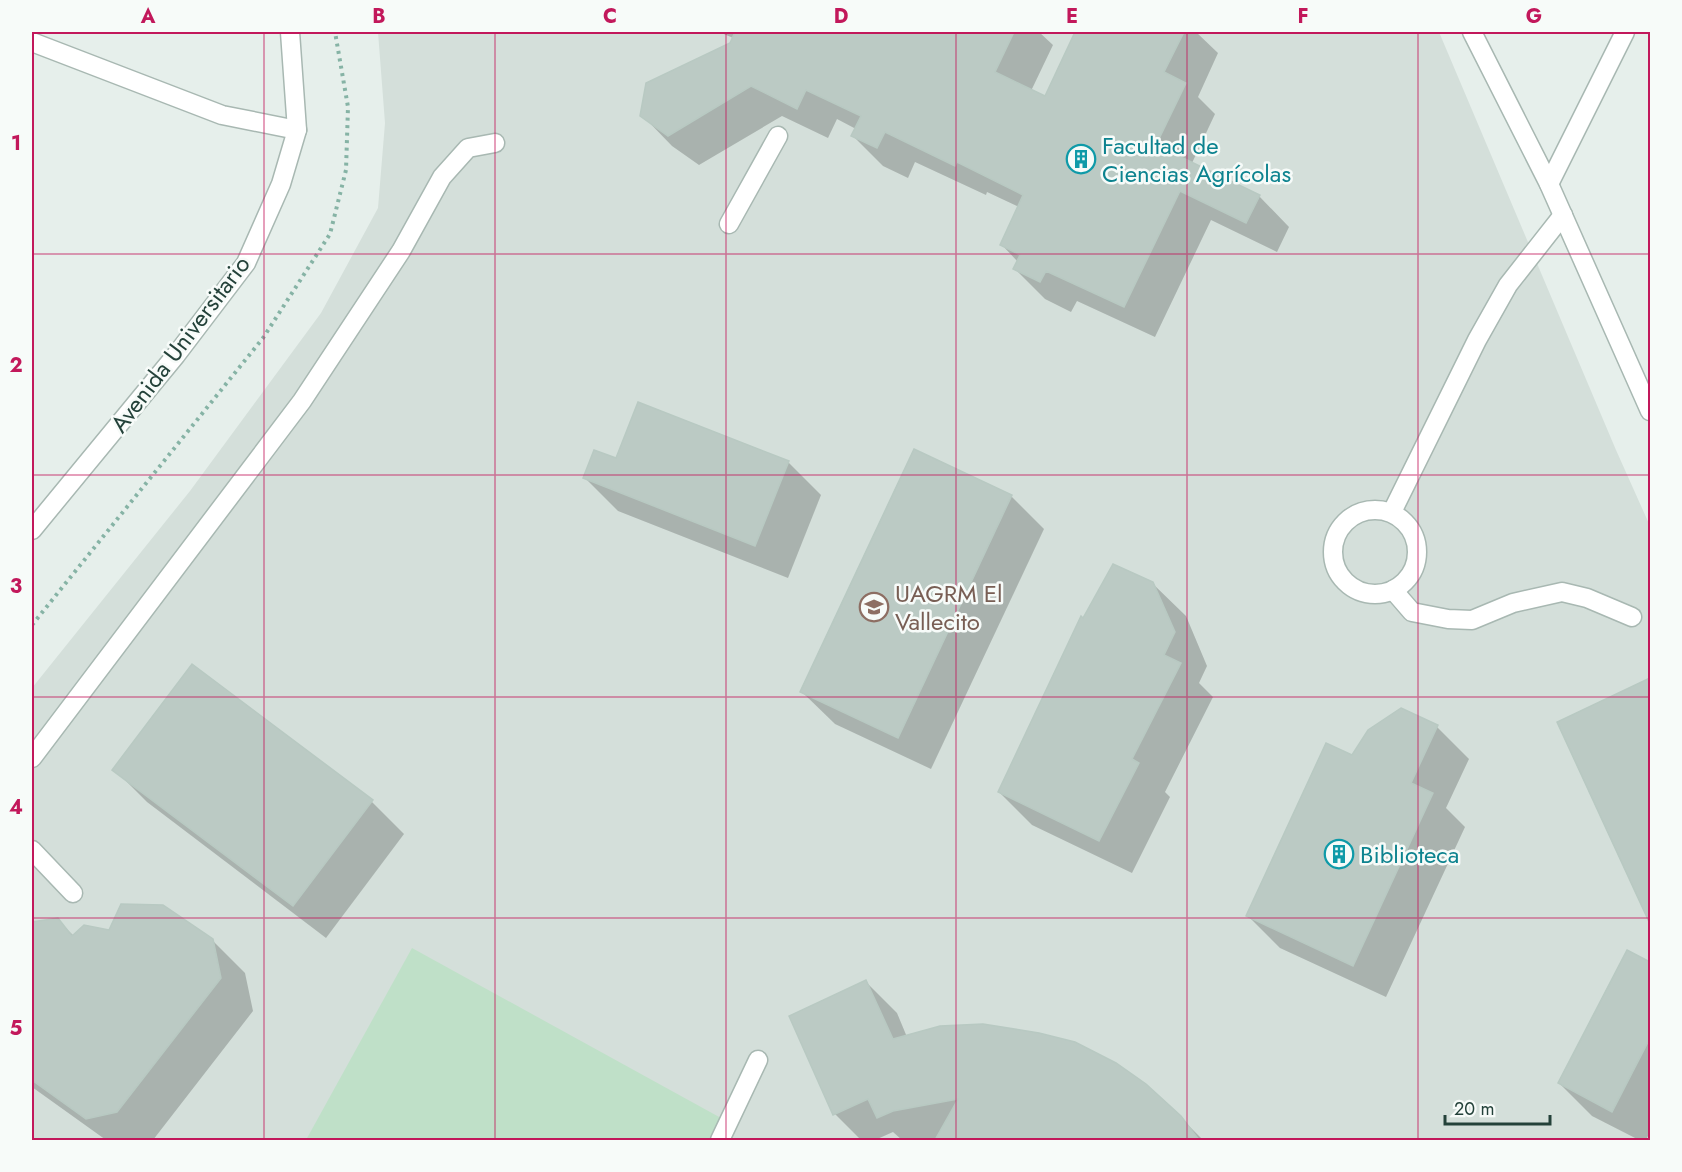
<svg xmlns="http://www.w3.org/2000/svg" width="1682" height="1172" viewBox="0 0 1682 1172" font-family="Jost,sans-serif">
	<style>
		.built { fill: #d4dfda }
		.grass { fill: #bfe0c8 }
		.shadow { fill: #0003 }
		.building { fill: #bbcac4; stroke: #b8c9c2; stroke-width: 1.5 }
		.lines { fill: none; stroke-linecap: round; stroke-linejoin: round }
		.minor-casing { stroke: #a8b8b2; stroke-width: 21 }
		.path { stroke: #86b3a5; stroke-width: 4; stroke-dasharray: 3 4.5; stroke-linecap: butt }
		.minor { stroke: #fff; stroke-width: 18 }
		.grid { fill: none; stroke: #c2185b; stroke-width: 1.5; stroke-opacity: 0.55 }
		.labels { text-anchor: middle; dominant-baseline: central; stroke-width: 5; stroke-linejoin: round; paint-order: stroke }
		.culture-label { font-size: 24px; fill: #0d838f; stroke: #f7fbf9; text-anchor: start }
		.street-label { font-size: 24px; fill: #24423a; stroke: #f7fbf9 }
		.education-label { font-size: 24px; fill: #785e54; stroke: #f7fbf9; text-anchor: start }
		.neatline { fill: none; stroke: #c2185b; stroke-width: 2 }
		.grid-label { font-size: 20px; text-anchor: middle; font-weight: bold; fill: #c2185b }
	</style>
	<rect width="100%" height="100%" fill="#e6efeb"/>
	<!-- built -->
	<path class="built" d="M378 32H1439L1616 450 1650 526V1140H32V688L190 491 321 313 378 208 385 123Z"/>
	<!-- grass -->
	<path class="grass" d="M412 948 721 1118 708 1140H306Z"/>
	<!-- shadow -->
	<g class="shadow">
		<path d="M719 32H1039L1053 45 1031 91 1045 98 1077 32H1082L1101 41 1106 32H1196L1218 53 1198 97 1215 114 1192 163 1259 196 1289 227 1277 252 1211 220 1155 337 1077 301 1071 312 1045 299 1015 269 1018 262 1002 245 1019 207 987 192 986 195 915 162 908 178 883 166 853 136 856 129 837 119 828 138 782 116 699 165 672 146 642 115 738 40Z"/>
		<path d="M617 460 788 462 821 495 788 578 618 511 585 478Z"/>
		<path d="M1011 496 1044 529 931 769 835 724 802 692Z"/>
		<path d="M1152 583 1186 616 1207 666 1199 683 1213 697 1165 792 1170 797 1132 873 1032 825 999 792 1084 620Z"/>
		<path d="M1636 686 1650 689V903L1636 888Z"/>
		<path d="M1437 727 1469 759 1446 808 1465 827 1386 997 1280 948 1247 915 1353 757Z"/>
		<path d="M114 769 372 802 404 834 326 938 147 802Z"/>
		<path d="M57 920 74 936 110 931 212 940 245 973 253 1011 153 1140H106L32 1087V923Z"/>
		<path d="M1628 952 1650 964V1132L1646 1140H1639L1592 1116 1559 1083Z"/>
		<path d="M866 982 897 1013 907 1037 1180 1117 1203 1140H937L938 1138 902 1140 893 1132 875 1140H861L835 1114Z"/>
	</g>
	<!-- building -->
	<g class="building">
		<path d="M735 32H1014L995 72 1045 96 1075 32H1184L1164 72 1186 83 1156 145 1260 195 1246 223 1180 191 1124 307 1046 271 1040 282 1013 269 1020 255 1000 245 1023 195 957 162 955 166 885 132 877 148 851 136 861 116 806 90 797 109 751 86 668 136 640 116 646 83 730 43Z"/>
		<path d="M638 402 789 461 755 546 583 478 594 450 616 458Z"/>
		<path d="M914 449 1012 495 898 738 800 692Z"/>
		<path d="M1113 564 1153 582 1175 632 1164 655 1181 663 1132 759 1139 763 1099 841 998 792 1081 616 1083 618Z"/>
		<path d="M192 664 373 800 293 906 112 770Z"/>
		<path d="M1650 678V924L1557 722Z"/>
		<path d="M1401 708 1438 725 1411 783 1433 793 1353 966 1246 916 1326 743 1352 755 1368 730Z"/>
		<path d="M121 904 163 905 213 939 221 978 117 1112 86 1119 32 1080V922L58 918 72 936 84 925 109 930Z"/>
		<path d="M1627 950 1650 962V1038L1612 1112 1558 1083Z"/>
		<path d="M866 980 893 1039 940 1026 983 1024 1039 1033 1075 1042 1116 1063 1146 1084 1181 1116 1199 1140H935L958 1099 893 1111 877 1118 868 1099 833 1115 789 1016Z"/>
	</g>
	<g class="lines">
		<!-- minor casing -->
		<g class="minor-casing">
			<g id="minor">
				<path d="M1472 32 1549 184 1650 411"/>
				<path d="M32 42 222 115 297 130"/>
				<path d="M1549 184 1625 32"/>
				<path d="M729 224 778 136"/>
				<circle cx="1375" cy="552" r="42"/>
				<path d="M1392 512 1477 340 1508 285 1563 215"/>
				<path d="M32 530 176 355 246 263 281 184 297 130 290 32"/>
				<path d="M1393 590 1412 612 1448 619 1472 620 1513 603 1562 592 1587 598 1632 617"/>
				<path d="M32 758 302 401 401 251 442 177 468 148 495 143"/>
				<path d="M32 850 73 893"/>
				<path d="M720 1140 758 1060"/>
			</g>
		</g>
		<!-- path -->
		<path class="path" d="M32 625 263 338 330 234 346 170 348 107 335 32"/>
		<!-- minor -->
		<use href="#minor" class="minor"/>
	</g>
	<!-- grid -->
	<path class="grid" d="M264 32V1140M495 32V1140M726 32V1140M956 32V1140M1187 32V1140M1418 32V1140M32 254H1650M32 475H1650M32 697H1650M32 918H1650"/>
	<!-- icons -->
	<defs>
		<g id="building-ring" transform="scale(1.5)"><circle r="9.5" fill="#f7fbf9" stroke="#0f9aa8" stroke-width="1.5"/><path d="M-4-6H4V6H1V3H-1V6H-4ZM-2.5-4.3h1.7v1.8h-1.7ZM.8-4.3h1.7v1.8H.8ZM-2.5-1h1.7V.8h-1.7ZM.8-1h1.7V.8H.8Z" fill="#0f9aa8"/></g>
		<g id="university-ring" transform="scale(1.5)"><circle r="9.5" fill="#f7fbf9" stroke="#8d6e63" stroke-width="1.5"/><path d="M0-5L7-2L0 1L-7-2ZM-4 1L0 2.5L4 1V4Q0 6-4 4Z" fill="#8d6e63"/></g>
	</defs>
	<g fill-rule="evenodd">
		<use href="#building-ring" x="1081" y="159"/>
		<use href="#university-ring" x="874" y="607"/>
		<use href="#building-ring" x="1339" y="854"/>
	</g>
	<g class="labels">
		<!-- culture labels -->
		<g class="culture-label">
			<text x="1102" y="145">Facultad de<tspan x="1102" dy="28">Ciencias Agrícolas</tspan></text>
			<text x="1360" y="854">Biblioteca</text>
		</g>
		<!-- street labels -->
		<g class="street-label">
			<text transform="translate(180 344) rotate(-53)">Avenida Universitario</text>
		</g>
		<!-- education labels -->
		<g class="education-label">
			<text x="895" y="593">UAGRM El<tspan x="895" dy="28">Vallecito</tspan></text>
		</g>
	</g>
	<!-- border -->
	<rect width="1682" height="1172" fill="none" stroke="#f7fbf9" stroke-width="66"/>
	<!-- scale -->
	<path d="M1445 1115v9h105v-9" fill="none" stroke="#24423a" stroke-width="3"/>
	<text x="1454" y="1115" font-size="18" fill="#24423a" stroke="#f7fbf9" stroke-width="4.5" paint-order="stroke">20 m</text>
	<rect x="33" y="33" width="1616" height="1106" class="neatline"/>
	<g class="grid-label">
		<text x="148" y="23">A</text>
		<text x="379" y="23">B</text>
		<text x="610" y="23">C</text>
		<text x="841" y="23">D</text>
		<text x="1072" y="23">E</text>
		<text x="1303" y="23">F</text>
		<text x="1534" y="23">G</text>
		<text x="16" y="150">1</text>
		<text x="16" y="372">2</text>
		<text x="16" y="593">3</text>
		<text x="16" y="814">4</text>
		<text x="16" y="1035">5</text>
	</g>
</svg>
